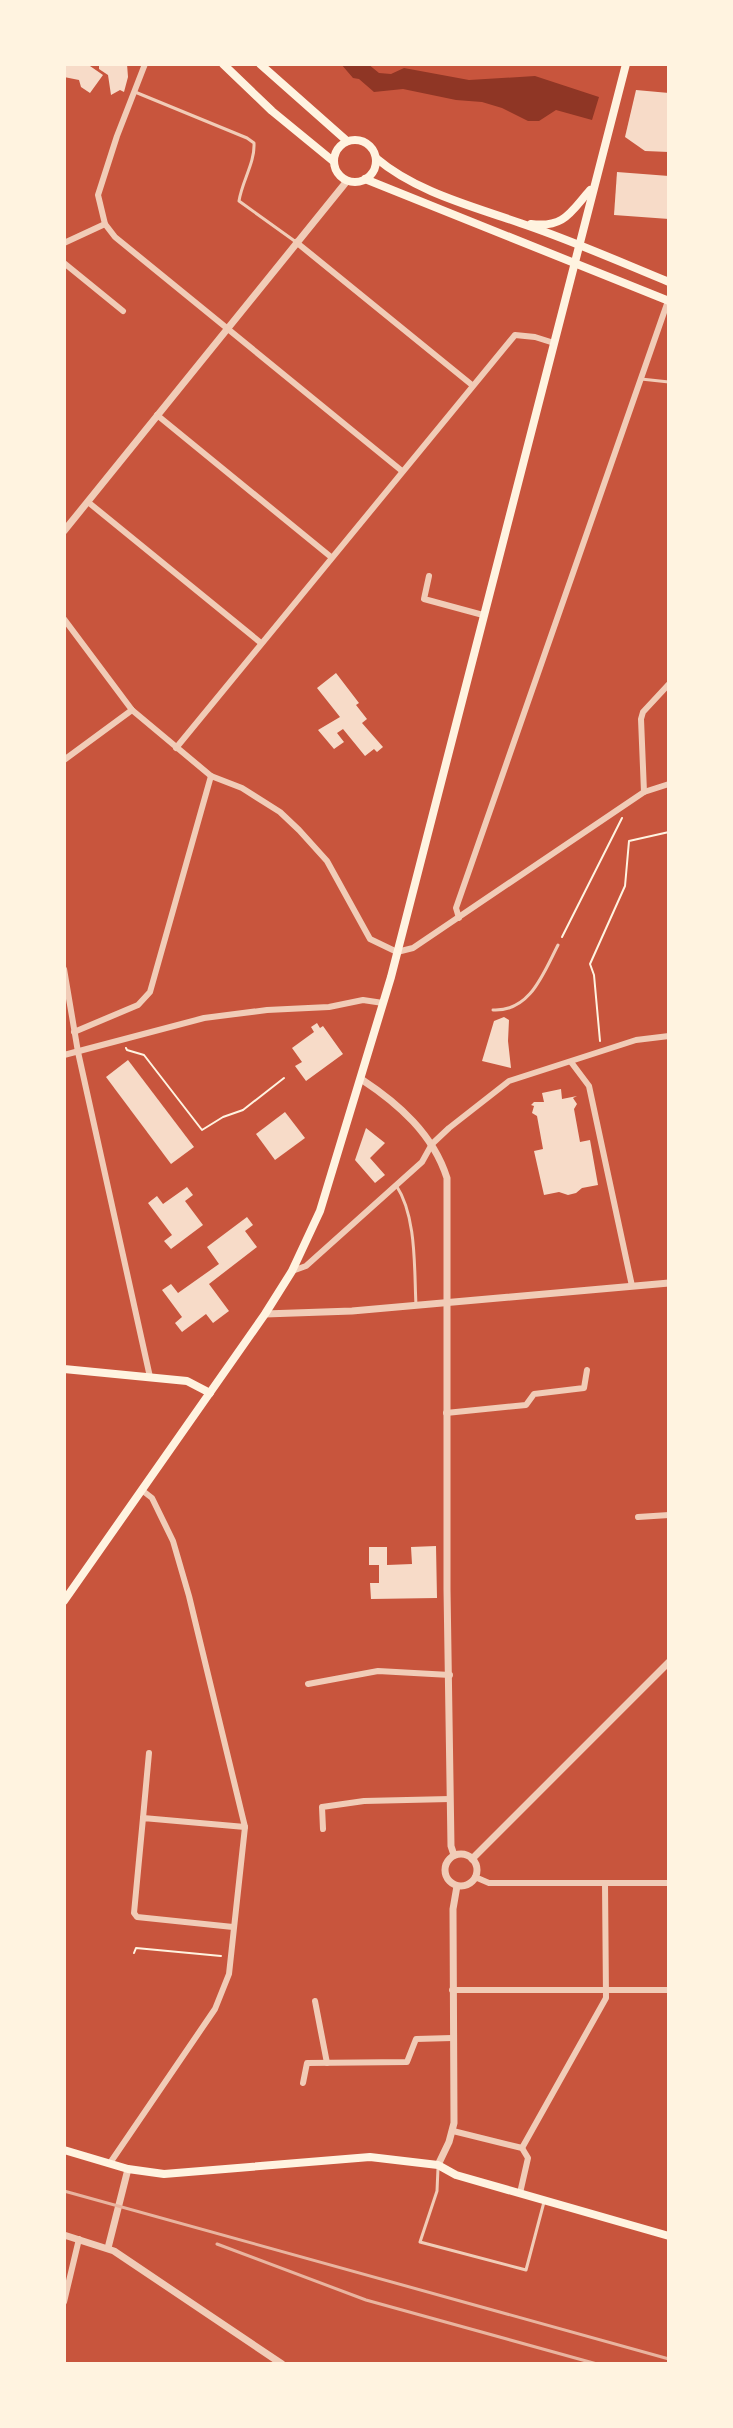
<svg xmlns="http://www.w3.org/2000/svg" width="733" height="2428" viewBox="0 0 733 2428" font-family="'Fira Sans',sans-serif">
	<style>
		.water { fill: #8f3625 }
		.building { fill: #f7dbc8 }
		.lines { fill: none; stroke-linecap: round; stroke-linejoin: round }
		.path { stroke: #fff3e0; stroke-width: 2 }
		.service { stroke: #f1ccb7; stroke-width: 3 }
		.minor { stroke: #f1ccb7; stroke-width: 6 }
		.tertiary { stroke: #f1ccb7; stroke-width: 7 }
		.secondary { stroke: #fff3e0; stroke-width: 8 }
		.rail { stroke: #e9b49f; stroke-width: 3 }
	</style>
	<rect width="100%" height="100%" fill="#c8553d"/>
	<!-- water -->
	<path class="water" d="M341 64H368L379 73 391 74 404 68 469 80 535 76 599 97 592 120 556 110 539 121H528L502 108 482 102 456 100 403 89 374 92 359 79 353 78Z"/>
	<!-- building -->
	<g class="building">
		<path d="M64 64H91L90 66 103 75 90 93 81 87 79 80 64 77Z"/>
		<path d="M99 64H127L128 77 124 92 120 90 111 95 108 75 99 69Z"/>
		<path d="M636 90 669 93V152L645 151 625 137Z"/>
		<path d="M617 172 669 176V219L614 215Z"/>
		<path d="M336 673 359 703 356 705 367 719 362 723 383 747 377 752 374 749 365 756 343 729 337 733 344 742 334 749 318 730 340 717 317 688Z"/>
		<path d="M504 1017 509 1020 508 1041 511 1068 482 1061 494 1021Z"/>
		<path d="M317 1023 320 1028 323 1026 343 1054 306 1081 295 1066 302 1062 292 1048 314 1032 311 1027Z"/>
		<path d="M128 1060 194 1147 171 1164 106 1077Z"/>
		<path d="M561 1089 562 1099 577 1096 573 1098 577 1104 574 1109 580 1142 590 1140 598 1185 582 1188 576 1193 568 1195 559 1192 544 1195 534 1151 543 1149 537 1116 532 1113 534 1106 531 1105 534 1102H544L542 1093Z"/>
		<path d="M285 1112 305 1138 275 1160 256 1134Z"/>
		<path d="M366 1128 385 1143 370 1158 385 1175 375 1183 355 1160Z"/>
		<path d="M187 1187 193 1195 185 1201 203 1225 171 1249 164 1241 172 1235 148 1203 157 1196 163 1204Z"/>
		<path d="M247 1217 253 1225 245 1231 257 1247 209 1284 229 1311 213 1323 206 1314 182 1332 175 1323 182 1317 162 1290 171 1284 178 1293 219 1264 207 1247Z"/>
		<path d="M436 1546 437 1598 371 1599 370 1583H379V1565H369V1547H387V1565L412 1564 411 1547Z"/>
	</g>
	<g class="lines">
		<!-- path -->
		<g class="path">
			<path d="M562 937 622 818"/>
			<path d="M600 1041 594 975 590 964 625 886 629 841 669 832"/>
			<path d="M126 1048 127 1050 144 1055 202 1130 223 1117 243 1110 284 1078"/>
			<path d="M134 1953 136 1948 221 1956"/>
		</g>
		<!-- service -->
		<g class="service">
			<path d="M135 92 247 138 254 143C255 163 242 181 239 201L296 242"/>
			<path d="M641 379 669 382"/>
			<path d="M493 1010C530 1012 543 974 558 945"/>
			<path d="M396 1185C417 1217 414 1268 416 1305"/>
			<path d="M438 2168 437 2191 420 2242 526 2270 544 2202"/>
		</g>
		<!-- minor -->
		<g class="minor">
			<path d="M145 64 117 136 98 195 105 224 115 237 402 471"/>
			<path d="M296 242 472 385"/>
			<path d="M64 243 105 224"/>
			<path d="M64 263 123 311"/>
			<path d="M157 415 331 557"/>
			<path d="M88 502 261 643"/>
			<path d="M429 576 424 599 483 615"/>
			<path d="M64 619 132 710 211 776 242 788 280 812 299 830 327 861 370 939 397 952 413 948 644 792 669 784"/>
			<path d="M176 748 515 335 535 337 554 343"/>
			<path d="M64 760 132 710"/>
			<path d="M644 792 641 719 643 712 669 684"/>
			<path d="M459 918 456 908 668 301"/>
			<path d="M64 969 78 1052 150 1377"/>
			<path d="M74 1032 138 1005 150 992 211 776"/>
			<path d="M64 1055 204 1018 267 1010 329 1007 363 1000 383 1003"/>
			<path d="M571 1062 589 1086 632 1286"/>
			<path d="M292 1271 306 1266 422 1162 432 1144 449 1128 509 1081 636 1040 669 1036"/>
			<path d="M446 1413 526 1405 534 1394 584 1388 587 1370"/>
			<path d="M638 1517 669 1515"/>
			<path d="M308 1684 378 1671 450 1675"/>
			<path d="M143 1818 149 1753"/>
			<path d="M323 1829 322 1807 364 1801 450 1799"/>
			<path d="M475 1877 489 1883H669"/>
			<path d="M233 1927 137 1917 134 1913 143 1818 245 1827"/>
			<path d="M452 1990H669"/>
			<path d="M315 2001 327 2063"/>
			<path d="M303 2083 307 2063 407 2062 416 2039 452 2038"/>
			<path d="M453 2131 522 2148 528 2158 520 2193"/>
			<path d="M522 2148 606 1998 605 1883"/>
			<path d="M110 2163 215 2009 229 1974 245 1827 189 1596 173 1541 152 1498 143 1491"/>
			<path d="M64 2302 79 2239"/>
		</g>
		<!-- tertiary -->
		<g class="tertiary">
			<path d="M64 531 347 181"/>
			<path d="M361 1079C399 1104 433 1134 447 1178V1589L451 1846 454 1855"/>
			<path d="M265 1314 352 1311 669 1283"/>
			<circle cx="461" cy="1870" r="16"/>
			<path d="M472 1859 669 1662"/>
			<path d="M438 2165 449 2142 454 2123 453 1909 457 1886"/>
			<path d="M64 2235 114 2251 282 2364"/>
			<path d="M108 2248 128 2169"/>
		</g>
		<!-- secondary -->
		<g class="secondary">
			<path d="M223 64 272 111 333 161"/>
			<path d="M260 64 347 141"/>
			<circle cx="355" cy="161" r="21"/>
			<path d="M376 158C416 192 472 206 520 223 571 240 620 262 669 282"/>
			<path d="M365 179 669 301"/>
			<path d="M531 224C564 228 570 213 590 190"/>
			<path d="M64 1369 187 1381 210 1393"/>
			<path d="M64 1601 265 1314 292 1271 320 1211 391 977 626 64"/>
			<path d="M64 2150 128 2169 164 2174 370 2157 438 2165 456 2175 669 2236"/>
		</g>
		<!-- rail -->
		<g class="rail">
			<path d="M64 2191 669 2359"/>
			<path d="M217 2244 366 2300 597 2364"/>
		</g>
	</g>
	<!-- border -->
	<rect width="733" height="2428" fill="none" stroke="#fff3e0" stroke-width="132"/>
</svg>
